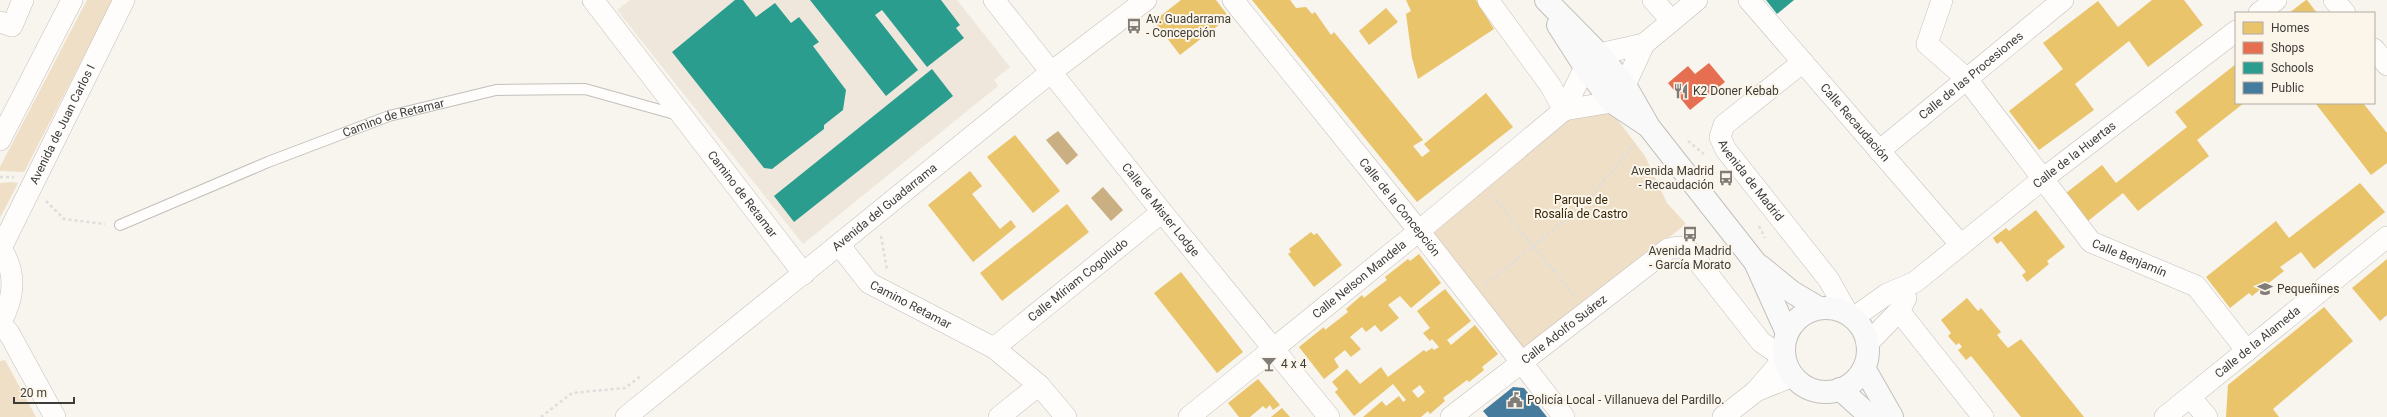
<svg xmlns="http://www.w3.org/2000/svg" width="2387" height="417" viewBox="0 0 2387 417" font-family="Roboto,sans-serif">
	<style>
		.built { fill: #efe7db }
		.green { fill: #efdfc6 }
		.water { fill: #caaf82 }
		.homes { fill: #e9c46a; fill-rule: evenodd }
		.shops { fill: #e76f51 }
		.schools { fill: #2a9d8f }
		.public { fill: #457b9d }
		.lines { fill: none; stroke-linecap: round; stroke-linejoin: round }
		.lane-casing { stroke: #c3c0bb; stroke-width: 12 }
		.street-casing { stroke: #c3c0bb; stroke-width: 22 }
		.secondary-casing { stroke: #c3c0bb; stroke-width: 24 }
		.path { stroke: #dededc; stroke-width: 2.5; stroke-dasharray: 3 3; stroke-linecap: butt }
		.lane { stroke: #fefdfc; stroke-width: 10 }
		.street { stroke: #fefdfc; stroke-width: 21 }
		.secondary { stroke: #faf9fa; stroke-width: 22 }
		.labels { text-anchor: middle; dominant-baseline: central; stroke-width: 4; stroke-linejoin: round; paint-order: stroke }
		.poi-label { font-size: 12px; fill: #3f3c38; stroke: #fcf5ea; text-anchor: start }
		.street-label { font-size: 12px; fill: #3f3c38; stroke: #fcf5ea }
		.park-label { font-size: 12px; fill: #38280b; stroke: #fcf5ea }
	</style>
	<rect width="100%" height="100%" fill="#f8f4ee"/>
	<!-- built -->
	<path class="built" d="M630 0H957L1010 67 994 80 998 86 803 244 617 10Z"/>
	<!-- green -->
	<g class="green">
		<path d="M87 0H113L24 172 0 171V167Z"/>
		<path d="M1610 110 1645 156 1667 203 1686 224 1524 352 1428 233 1564 118Z"/>
		<path d="M11 182 18 183 0 218V183Z"/>
		<path d="M5 360 36 417H0V361Z"/>
	</g>
	<!-- water -->
	<g class="water">
		<path d="M1058 131 1078 155 1067 165 1046 140Z"/>
		<path d="M1103 187 1123 210 1111 221 1091 198Z"/>
	</g>
	<!-- homes -->
	<g class="homes">
		<path d="M1181 0H1216L1229 17 1180 55 1154 21Z"/>
		<path d="M1252 0H1290L1296 8 1306 7 1312 14 1315 12 1331 35 1334 32 1423 140 1413 146 1422 157 1430 151 1424 144 1486 93 1513 127 1417 202Z"/>
		<path d="M1406 0H1476L1494 29 1418 79 1412 58 1406 14 1411 11Z"/>
		<path d="M2152 0H2184L2203 25 2148 67 2129 41 2075 84 2094 110 2039 150 2009 111 2063 69 2043 43 2098 1 2118 27Z"/>
		<path d="M2307 0 2317 13H2289L2306 0Z"/>
		<path d="M1386 8 1398 22 1369 45 1359 31Z"/>
		<path d="M2236 64V103H2244L2197 140 2209 156 2138 211 2123 193 2088 221 2081 211 2077 215 2066 193 2102 165 2116 183 2187 127 2175 112Z"/>
		<path d="M2317 103H2363L2387 133V163L2371 175 2316 104Z"/>
		<path d="M1015 135 1060 191 1033 213 987 157Z"/>
		<path d="M970 171 982 186 972 194 1000 229 1011 220 1016 227 973 262 928 205Z"/>
		<path d="M2360 183 2385 212 2314 269 2301 252 2280 267 2284 271 2252 296 2249 293 2230 308 2206 277 2276 221 2289 238Z"/>
		<path d="M1067 204 1089 232 1002 301 980 273Z"/>
		<path d="M2036 210 2065 247 2047 261 2049 264 2027 282 2022 275 2026 272 2001 241 1997 244 1993 238 2006 228 2009 231Z"/>
		<path d="M1311 232 1314 235 1317 233 1342 265 1314 287 1288 254 1291 252 1289 249Z"/>
		<path d="M1419 254 1441 283 1411 308 1400 296 1388 305 1399 318 1381 332 1375 325 1366 332 1362 327 1350 337 1361 349 1351 357 1345 350 1334 359 1339 367 1324 379 1299 347 1324 327 1325 330 1348 312 1346 309 1362 295 1364 298 1375 289 1387 280 1385 277 1408 259 1410 261Z"/>
		<path d="M2387 259V315L2380 321 2352 288Z"/>
		<path d="M1181 272 1243 352 1217 373 1154 293Z"/>
		<path d="M1445 289 1471 321 1447 340 1451 345 1475 325 1498 354 1482 367 1484 370 1469 382 1467 380 1443 398 1445 401 1430 414 1428 411 1421 417H1363L1382 401 1386 406 1399 396 1403 402 1406 400 1393 384 1354 416 1335 392 1338 389 1332 382 1347 369 1360 384 1381 367 1388 377 1424 350 1426 352 1432 348 1434 350 1439 347 1432 339 1430 341 1423 333 1430 328 1417 311ZM1420 385 1425 392 1418 398 1412 391Z"/>
		<path d="M1967 298 1978 311 1981 308 2001 332 1997 335 2008 348 2021 339 2084 417H2021L1971 356 1966 360 1958 350 1962 347 1959 343 1956 345 1948 336 1951 333 1941 320Z"/>
		<path d="M2324 307 2353 341 2273 409 2279 417H2226L2228 385Z"/>
		<path d="M1258 379 1280 405 1273 410 1270 405 1266 409 1263 406 1250 417H1239L1228 403Z"/>
		<path d="M1282 408 1290 417H1271Z"/>
	</g>
	<!-- shops -->
	<path class="shops" d="M1709 63 1725 82 1690 110 1668 83 1688 66 1695 74Z"/>
	<!-- schools -->
	<g class="schools">
		<path d="M735 0H743L756 17 775 3 791 23 799 17 819 42 813 46 846 90 843 110 824 125V129L772 169 764 168 672 52Z"/>
		<path d="M810 0H941L960 25 956 28 964 38 927 67 882 10 875 15 918 70 886 96Z"/>
		<path d="M1766 0H1794L1777 14Z"/>
		<path d="M932 69 953 96 794 222 774 196Z"/>
	</g>
	<!-- public -->
	<path class="public" d="M1513 387 1524 388 1547 417H1488L1483 411Z"/>
	<g class="lines">
		<!-- lane casing -->
		<g class="lane-casing">
			<g id="lane">
				<path id="s1" d="M120 225 268 162 389 116 496 90 585 89 678 115"/>
			</g>
		</g>
		<!-- street casing -->
		<g class="street-casing">
			<g id="street">
				<path id="s2" d="M593 0 804 274"/>
				<path id="s3" d="M994 0 1162 212 1329 417"/>
				<path id="s4" d="M1233 0 1419 231 1564 417"/>
				<path d="M1488 0 1550 85 1564 110"/>
				<path d="M1653 0 1671 20"/>
				<path id="s5" d="M1749 0 1961 245"/>
				<path id="s6" d="M1942 0 1927 44 1966 78 2091 242 2196 286 2247 351"/>
				<path d="M2334 0 2345 13"/>
				<path d="M2259 13 2276 0"/>
				<path d="M0 22 12 26 23 0"/>
				<path d="M2374 49 2387 65"/>
				<path d="M1599 54 1644 44"/>
				<path id="s7" d="M1803 62 1724 125 1720 137 1726 150 1829 280 1848 314"/>
				<path d="M1625 85 1644 44 1697 0"/>
				<path d="M1564 110 1612 102"/>
				<path d="M0 140 72 0"/>
				<path id="s8" d="M1879 151 2063 0"/>
				<path id="s9" d="M840 246 869 283 994 348 1039 385 1066 417"/>
				<path d="M0 247C17 272 15 298 0 323"/>
				<path id="s10" d="M1 248 124 0"/>
				<path d="M1899 311 1983 417"/>
				<path id="s11" d="M1853 318 1887 294 1915 282 2044 178 2236 31"/>
				<path d="M0 323 9 333 55 417"/>
				<path d="M1867 344 1899 311 1906 298"/>
				<path id="s12" d="M994 348 1162 212"/>
				<path d="M2191 398 2207 417"/>
				<path id="s13" d="M626 417 1050 73 1146 0"/>
				<path d="M999 417 1039 385"/>
				<path id="s14" d="M1189 417 1419 231 1564 110 1585 67"/>
				<path id="s15" d="M1451 417 1668 249C1679 246 1684 246 1692 254L1761 342 1784 358 1756 391 1793 376"/>
				<path d="M1723 417 1756 391"/>
				<path id="s16" d="M2165 417 2387 237"/>
			</g>
		</g>
		<!-- secondary casing -->
		<g class="secondary-casing">
			<g id="secondary">
				<path d="M1546 0 1599 54 1625 85 1649 127 1755 262 1787 333"/>
				<path d="M1558 25 1585 67 1612 102 1645 124"/>
				<path d="M1760 266 1792 292 1819 308"/>
				<circle cx="1826" cy="350" r="42"/>
				<path d="M1864 368 1892 417"/>
				<path d="M1840 389 1871 417"/>
			</g>
		</g>
		<!-- path -->
		<g class="path">
			<path d="M1688 141 1704 154"/>
			<path d="M0 177H14"/>
			<path d="M1492 195 1575 297"/>
			<path d="M46 201 64 219 105 224"/>
			<path d="M1759 226 1765 238"/>
			<path d="M881 236 887 270"/>
			<path d="M1486 284 1584 205 1635 144"/>
			<path d="M541 417 572 393 625 388 642 375"/>
		</g>
		<!-- lane -->
		<use href="#lane" class="lane"/>
		<!-- street -->
		<use href="#street" class="street"/>
		<!-- secondary -->
		<use href="#secondary" class="secondary"/>
	</g>
	<!-- icons -->
	<defs>
		<g id="bus-bare" transform="scale(1.2)"><path d="M-5-6H5V4H4V6H2V4H-2V6H-4V4H-5ZM-3.5-4V0h7V-4ZM-3.5 1.2v1.5H-2V1.2ZM2 1.2v1.5H3.5V1.2Z" fill="#807c78" stroke="#fcf5ea" stroke-width="2.5" paint-order="stroke"/></g>
		<g id="restaurant-bare" transform="scale(1.2)"><path d="M-5-6h1v4h1v-4h1v4h1v-4h1v5L-1.5 .5V6h-2V.5L-5-1ZM5-6V6H3V1.5H1.5Q1.5-4 5-6Z" fill="#807c78" stroke="#fcf5ea" stroke-width="2.5" paint-order="stroke"/></g>
		<g id="school-bare" transform="scale(1.2)"><path d="M0-5L7-2L0 1L-7-2ZM-4 1L0 2.5L4 1V4Q0 6-4 4Z" fill="#807c78" stroke="#fcf5ea" stroke-width="2.5" paint-order="stroke"/></g>
		<g id="bar-bare" transform="scale(1.2)"><path d="M-6-5H6L.8 .8V4.5H3.5V6h-7V4.5H-.8V.8Z" fill="#807c78" stroke="#fcf5ea" stroke-width="2.5" paint-order="stroke"/></g>
		<g id="civic-bare" transform="scale(1.2)"><path d="M-.6-6.5H3V-4.5H.6V-3L4-1V1h2V6H-6V1h2V-1L-.6-3ZM-1.2 2.5V6h2.4V2.5Z" fill="#807c78" stroke="#fcf5ea" stroke-width="2.5" paint-order="stroke"/></g>
	</defs>
	<g fill-rule="evenodd">
		<use href="#bus-bare" x="1134" y="26"/>
		<use href="#restaurant-bare" x="1681" y="91"/>
		<use href="#bus-bare" x="1726" y="178"/>
		<use href="#bus-bare" x="1690" y="234"/>
		<use href="#school-bare" x="2265" y="289"/>
		<use href="#bar-bare" x="1269" y="364"/>
		<use href="#civic-bare" x="1515" y="400"/>
	</g>
	<g class="labels">
		<!-- poi labels -->
		<g class="poi-label">
			<text x="1146" y="19">Av. Guadarrama<tspan x="1146" dy="14">- Concepción</tspan></text>
			<text x="1693" y="91">K2 Doner Kebab</text>
			<text x="1714" y="171" text-anchor="end">Avenida Madrid<tspan x="1714" dy="14">- Recaudación</tspan></text>
			<text x="1690" y="251" text-anchor="middle">Avenida Madrid<tspan x="1690" dy="14">- García Morato</tspan></text>
			<text x="2277" y="289">Pequeñines</text>
			<text x="1281" y="364">4 x 4</text>
			<text x="1527" y="400">Policía Local - Villanueva del Pardillo.</text>
		</g>
		<!-- street labels -->
		<g class="street-label">
			<text stroke="none"><textPath href="#s8" startOffset="119">Calle de las Procesiones</textPath></text>
			<text stroke="none"><textPath href="#s1" startOffset="294">Camino de Retamar</textPath></text>
			<text stroke="none"><textPath href="#s5" startOffset="162">Calle Recaudación</textPath></text>
			<text stroke="none"><textPath href="#s10" startOffset="138">Avenida de Juan Carlos I</textPath></text>
			<text stroke="none"><textPath href="#s11" startOffset="276">Calle de la Huertas</textPath></text>
			<text stroke="none"><textPath href="#s7" startOffset="167">Avenida de Madrid</textPath></text>
			<text stroke="none"><textPath href="#s2" startOffset="245">Camino de Retamar</textPath></text>
			<text stroke="none"><textPath href="#s13" startOffset="333">Avenida del Guadarrama</textPath></text>
			<text stroke="none"><textPath href="#s4" startOffset="266">Calle de la Concepción</textPath></text>
			<text stroke="none"><textPath href="#s3" startOffset="268">Calle de Mister Lodge</textPath></text>
			<text stroke="none"><textPath href="#s6" startOffset="346">Calle Benjamín</textPath></text>
			<text stroke="none"><textPath href="#s12" startOffset="108">Calle Míriam Cogolludo</textPath></text>
			<text stroke="none"><textPath href="#s14" startOffset="219">Calle Nelson Mandela</textPath></text>
			<text stroke="none"><textPath href="#s9" startOffset="94">Camino Retamar</textPath></text>
			<text stroke="none"><textPath href="#s15" startOffset="143">Calle Adolfo Suárez</textPath></text>
			<text stroke="none"><textPath href="#s16" startOffset="119">Calle de la Alameda</textPath></text>
		</g>
		<!-- park labels -->
		<g class="park-label">
			<text x="1581" y="200">Parque de<tspan x="1581" dy="14">Rosalía de Castro</tspan></text>
		</g>
	</g>
	<!-- legend -->
	<rect x="2235" y="12" width="140" height="92" fill="#fcf5ea" stroke="#b0aba3"/>
	<rect x="2243" y="22" width="20" height="12" fill="#e9c46a" stroke="#b0aba3"/>
	<text x="2271" y="32" font-size="12" fill="#3f3c38">Homes</text>
	<rect x="2243" y="42" width="20" height="12" fill="#e76f51" stroke="#b0aba3"/>
	<text x="2271" y="52" font-size="12" fill="#3f3c38">Shops</text>
	<rect x="2243" y="62" width="20" height="12" fill="#2a9d8f" stroke="#b0aba3"/>
	<text x="2271" y="72" font-size="12" fill="#3f3c38">Schools</text>
	<rect x="2243" y="82" width="20" height="12" fill="#457b9d" stroke="#b0aba3"/>
	<text x="2271" y="92" font-size="12" fill="#3f3c38">Public</text>
	<!-- scale -->
	<path d="M14 397v6h60v-6" fill="none" stroke="#3f3c38" stroke-width="2"/>
	<text x="20" y="397" font-size="12" fill="#3f3c38" stroke="#fcf5ea" stroke-width="3" paint-order="stroke">20 m</text>
</svg>
